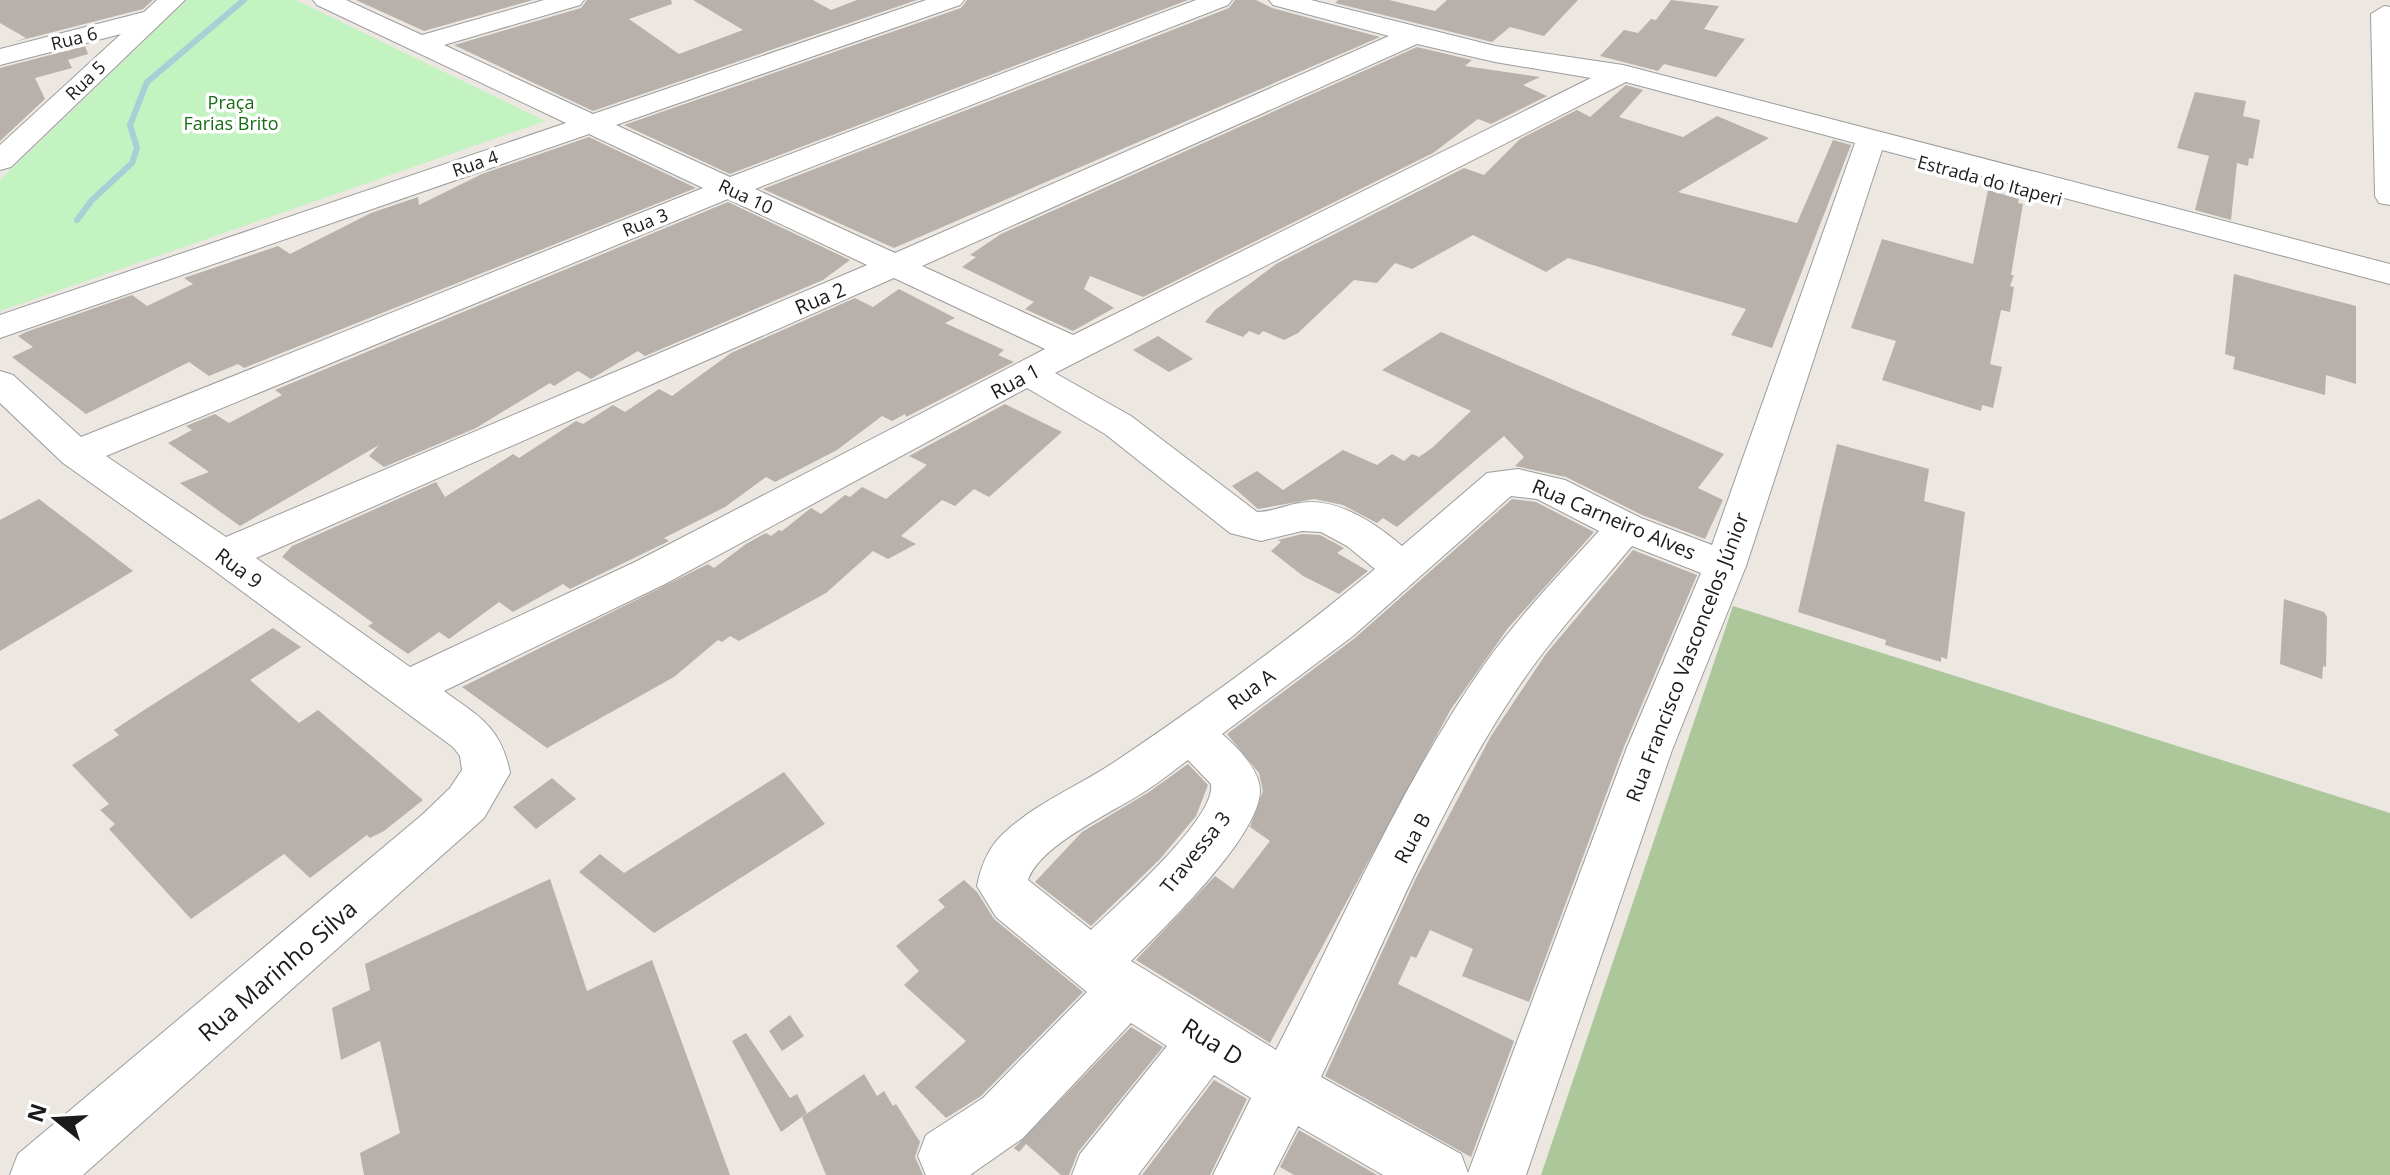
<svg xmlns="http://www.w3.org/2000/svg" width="2390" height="1175" viewBox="0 0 2390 1175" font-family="'Open Sans',sans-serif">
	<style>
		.forest { fill: #acc79a }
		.park { fill: #c2f3c1 }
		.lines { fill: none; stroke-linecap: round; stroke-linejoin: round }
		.stream { stroke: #a5d0d6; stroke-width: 6 }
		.building { fill: #b8b0ab }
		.minor-casing { stroke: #9c9c9c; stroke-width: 2 }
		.minor { fill: #fff; fill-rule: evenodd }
		.labels { text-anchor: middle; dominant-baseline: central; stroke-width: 7; stroke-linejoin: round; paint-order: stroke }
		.far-street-label { font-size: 18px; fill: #1b1b1b; stroke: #fff }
		.far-park-label { font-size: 18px; fill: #166d15; stroke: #fff }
		.street-label { font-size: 20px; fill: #1b1b1b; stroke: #fff }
		.near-street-label { font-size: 24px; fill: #1b1b1b; stroke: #fff }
	</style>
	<rect width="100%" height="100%" fill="#ece7e1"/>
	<!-- forest -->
	<path class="forest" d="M1733 606 2390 813V1175H1541Z"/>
	<!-- park -->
	<path class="park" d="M187 0H296L545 121 0 311V180Z"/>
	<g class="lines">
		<!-- stream -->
		<path class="stream" d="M77 220 92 200 132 163 137 148 130 125 147 82 244 0"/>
	</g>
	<!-- building -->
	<g class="building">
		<path d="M0 0H153L143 9 14 42 26 38 0 23Z"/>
		<path d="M356 0H533L424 31Z"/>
		<path d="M587 0H671L672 4 629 19 679 54 743 30 693 0H813L831 10 857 0H917L593 111 454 45 581 8Z"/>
		<path d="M967 0H1188L730 174 624 125 961 8Z"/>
		<path d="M1235 0H1256L1272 8 1380 37 894 248 763 189 1229 8Z"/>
		<path d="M1338 0H1389L1435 11 1447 0H1578L1544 36 1510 27 1492 42 1335 3Z"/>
		<path d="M1671 0 1719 6 1704 29 1745 39 1716 77 1664 64 1658 71 1600 56 1624 30 1638 33 1651 19 1656 20Z"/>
		<path d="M85 46 88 54 68 60 72 68 35 78 45 99 0 141V68Z"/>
		<path d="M1417 47 1472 60 1465 66 1540 77 1523 85 1547 96 1491 124 1478 119 1433 153 1143 297 1090 276 1084 289 1114 308 1073 331 1025 309 1034 302 962 267 976 257 970 255 1001 234Z"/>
		<path d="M1626 85 1643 90 1619 117 1683 137 1717 116 1769 138 1678 192 1797 223 1833 140 1851 145 1772 348 1731 335 1746 309 1568 258 1546 272 1473 235 1412 269 1395 263 1377 283 1354 280 1298 333 1284 340 1263 331 1259 335 1249 331 1243 337 1205 322 1215 310 1276 264 1464 168 1484 175 1520 139 1577 110 1590 117Z"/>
		<path d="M2195 92 2246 101 2243 116 2260 120 2253 159 2249 158 2248 166 2237 163 2231 220 2195 210 2209 156 2177 148Z"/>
		<path d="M589 137 696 188 244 368 238 364 209 376 189 362 86 414 12 357 33 347 18 336 26 332 132 295 147 306 193 284 184 278 278 246 290 254 371 213 418 197 419 205 482 174Z"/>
		<path d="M1988 190 2019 199 2018 203 2023 204 2011 275H2014L2010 286 2014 287 2010 312 2001 310 1990 364 2002 367 1993 408 1982 405 1981 411 1882 380 1896 341 1851 328 1882 239 1973 264Z"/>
		<path d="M728 202 850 260 823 280 645 356 638 351 591 379 578 371 554 386 550 383 476 428 384 467 369 456 379 445 240 526 180 483 209 472 168 443 192 430 186 426 215 414 229 423 282 395 275 390Z"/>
		<path d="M2234 274 2356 306V384L2326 375 2325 395 2233 369 2235 357 2225 354Z"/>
		<path d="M899 289 955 318 945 323 1004 350 998 355 1014 362 906 417 905 414 892 421 882 416 837 450 775 482 766 477 725 507 664 538 669 541 570 589 563 584 513 612 499 602 449 639 439 632 408 654 368 626 373 623 282 557 292 546 436 482 445 497 513 454 519 458 576 421 583 424 613 405 625 412 659 389 672 396 731 353 855 298 873 307Z"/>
		<path d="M1441 332 1724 454 1698 488 1723 500 1705 539 1642 515 1566 477 1515 466 1524 457 1504 436 1397 527 1383 518 1377 523 1343 505 1314 499 1258 509 1232 486 1257 471 1283 490 1343 450 1377 465 1392 454 1404 461 1412 454 1419 457 1432 448 1471 411 1382 370Z"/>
		<path d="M1158 336 1193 359 1169 372 1133 350Z"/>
		<path d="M1005 404 1062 432 989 497 974 489 955 506 942 500 901 536 916 544 888 559 873 551 826 593 739 641 730 636 722 642 718 640 674 677 547 748 462 687 708 564 714 568 746 544 766 533 771 536 779 530 782 531 811 508 821 514 845 495 850 497 862 487 886 499 927 465 909 456Z"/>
		<path d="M1837 444 1929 469 1924 501 1965 512 1947 659 1941 657V662L1885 645 1886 640 1798 612Z"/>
		<path d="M39 499 133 571 0 651V520Z"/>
		<path d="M1512 499 1536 502 1594 532 1508 628 1451 709 1270 1043 1136 960 1215 876 1233 889 1270 841 1250 827 1263 791 1259 773 1227 734 1355 638Z"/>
		<path d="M1302 534 1320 535 1344 548 1337 553 1368 571 1339 594 1303 576 1271 551 1281 542 1278 540Z"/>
		<path d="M1633 550 1697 575 1623 749 1529 1002 1462 976 1473 949 1430 930 1416 958 1411 956 1398 984 1514 1041 1471 1157 1325 1076 1415 880 1491 736 1546 654Z"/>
		<path d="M2284 599 2324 612 2327 617 2326 667 2323 666 2322 679 2280 664Z"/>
		<path d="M273 628 301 647 250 680 299 723 318 710 423 800 384 831 370 838 367 835 310 878 284 854 191 919 109 829 115 824 100 810 109 804 72 765 119 735 114 730 141 712Z"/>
		<path d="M1188 764 1208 785 1196 816 1160 859 1091 926 1035 882 1082 832 1149 792Z"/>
		<path d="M784 772 825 824 654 933 579 872 600 854 624 873Z"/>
		<path d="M552 778 576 799 536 829 513 807Z"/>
		<path d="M550 879 587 991 652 960 730 1175H364L360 1153 400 1133 380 1041 341 1060 332 1008 370 990 365 964Z"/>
		<path d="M964 880 977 892 994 919 1083 992 981 1096 946 1118 915 1087 966 1041 904 985 919 971 896 946 945 907 938 900Z"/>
		<path d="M790 1015 804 1036 782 1051 769 1031Z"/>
		<path d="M1131 1027 1163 1047 1078 1152 1069 1175H1061L1026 1144 1019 1152 1014 1148Z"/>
		<path d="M746 1033 790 1098 797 1094 807 1113 781 1132 732 1041Z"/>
		<path d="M864 1074 877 1096 884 1091 893 1106 896 1104 920 1142 915 1157 923 1175H826L802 1117Z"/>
		<path d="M1214 1080 1247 1099 1210 1175H1142Z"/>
		<path d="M1299 1130 1377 1175H1294L1280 1167Z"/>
	</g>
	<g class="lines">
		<!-- minor casing -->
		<g class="minor-casing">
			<g id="minor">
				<path d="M157 0H185L11 167 0 170V145L121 34 0 65V49L144 12Z"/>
				<path d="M313 0H346L422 35 544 0H584L580 5 444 45 593 114 926 0H964L960 5 616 125 730 177 1196 0H1232L1228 5 755 189 895 253 1389 36 1273 5 1269 0H1311L1495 46 1623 65 2390 264V284L1882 150 1746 566 1672 750 1526 1175H1383L1298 1126 1273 1175H1213L1251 1098 1214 1075 1138 1175H1072L1080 1154 1167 1046 1131 1023 1023 1138 970 1175H926L918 1156 926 1135 983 1098 1087 992 996 917 977 886C981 866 988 847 1004 833 1037 802 1079 786 1116 761 1205 701 1293 637 1375 569L1347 546 1321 532 1302 531 1261 541 1230 533 1105 434 1027 388 665 584 444 691C480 717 501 727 510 773L484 818 83 1175H10L18 1154 423 814 450 788 462 770 460 756 453 747 208 566 63 463 0 403V371L13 375 81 437 703 188 589 134 0 338V315L566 123 317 5ZM1417 44 1495 62 1591 78 1073 335 922 266ZM1626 82 1855 143 1712 545 1641 518 1565 480 1518 469 1487 473 1402 546C1375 523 1337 497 1300 503 1285 505 1272 512 1257 512L1131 416 1055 373ZM728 199 867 265 226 537 106 456ZM894 278 1045 349 635 562 410 667 256 558ZM1511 496 1537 499 1599 531C1559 575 1518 617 1484 665 1401 784 1342 922 1276 1050L1131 961C1163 929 1261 835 1260 790 1259 768 1237 747 1222 734L1353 636ZM1632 546 1701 573 1626 750 1468 1173 1461 1154 1321 1077C1382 948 1438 807 1517 689 1551 638 1593 593 1632 546ZM1188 760 1211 784C1217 818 1116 906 1091 930L1028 880C1040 844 1116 811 1147 790 1161 781 1174 770 1188 760Z"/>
				<path d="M2384 6 2390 7V205L2379 203 2375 196 2371 14Z"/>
			</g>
		</g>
		<!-- minor -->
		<use href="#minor" class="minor"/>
	</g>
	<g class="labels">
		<!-- far-street labels -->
		<g class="far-street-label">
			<text transform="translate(74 38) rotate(-14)">Rua 6</text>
			<text transform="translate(85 80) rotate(-44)">Rua 5</text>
			<text transform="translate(475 163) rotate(-19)">Rua 4</text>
			<text transform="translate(1990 180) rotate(15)">Estrada do Itaperi</text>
			<text transform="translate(746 196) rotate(25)">Rua 10</text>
			<text transform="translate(645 222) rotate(-22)">Rua 3</text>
		</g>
		<!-- far-park labels -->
		<g class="far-park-label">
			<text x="231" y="102">Praça<tspan x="231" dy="21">Farias Brito</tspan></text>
		</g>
		<!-- street labels -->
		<g class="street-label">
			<text transform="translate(820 298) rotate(-23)">Rua 2</text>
			<text transform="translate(1015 381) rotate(-28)">Rua 1</text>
			<text transform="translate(1614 519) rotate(23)">Rua Carneiro Alves</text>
			<text transform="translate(239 568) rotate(37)">Rua 9</text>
			<text transform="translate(1687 657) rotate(-69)">Rua Francisco Vasconcelos Júnior</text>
			<text transform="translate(1251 689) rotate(-37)">Rua A</text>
			<text transform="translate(1412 838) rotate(-62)">Rua B</text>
			<text transform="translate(1195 852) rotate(-51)">Travessa 3</text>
		</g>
		<!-- near-street labels -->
		<g class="near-street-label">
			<text transform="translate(277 970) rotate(-41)">Rua Marinho Silva</text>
			<text transform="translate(1213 1041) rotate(32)">Rua D</text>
		</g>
	</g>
	<!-- north arrow -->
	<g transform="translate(56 1119) rotate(288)" stroke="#ffffff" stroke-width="6" paint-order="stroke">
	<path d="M0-6L14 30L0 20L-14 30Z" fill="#1b1b1b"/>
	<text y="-12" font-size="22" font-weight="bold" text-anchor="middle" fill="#1b1b1b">N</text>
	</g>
</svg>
